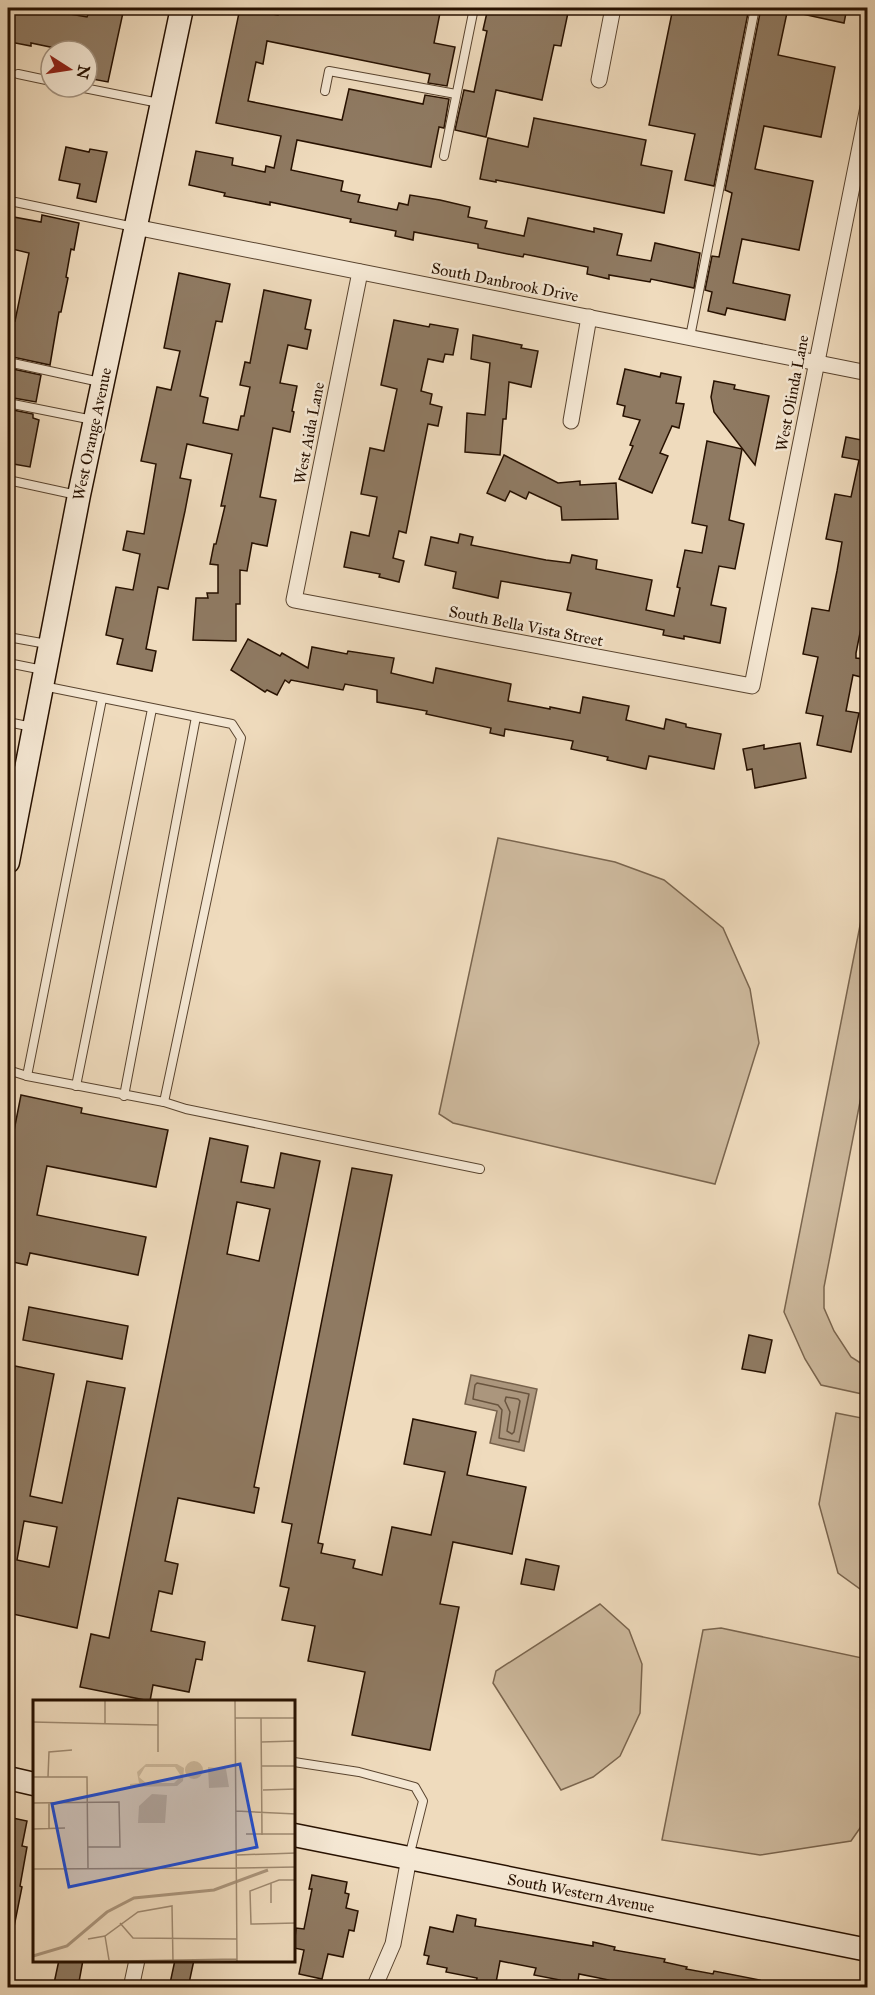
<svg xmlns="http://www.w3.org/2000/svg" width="875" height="1995" viewBox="0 0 875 1995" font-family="'IM FELL Great Primer',serif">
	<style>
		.green { fill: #cdb99d; stroke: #7a654e; stroke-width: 1.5 }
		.water { fill: #ab967d; stroke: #76614b; stroke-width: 1.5 }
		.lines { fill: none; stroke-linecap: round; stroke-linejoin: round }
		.shore { stroke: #69543e; stroke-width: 1.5 }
		.building { fill: #8f7a62; stroke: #271100; stroke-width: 1.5; fill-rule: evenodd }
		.lane-casing { stroke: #59442f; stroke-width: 10 }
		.street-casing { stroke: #59442f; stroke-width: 17 }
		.secondary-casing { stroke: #271100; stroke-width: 25 }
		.lane { stroke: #f5e8d4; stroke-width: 8 }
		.street { stroke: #f5e8d4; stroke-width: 15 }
		.secondary { stroke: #f5e8d4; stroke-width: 22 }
		.labels { text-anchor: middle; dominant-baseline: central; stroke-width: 5; stroke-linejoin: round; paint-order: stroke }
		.street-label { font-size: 16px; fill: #271100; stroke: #f5e8d4 }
		.inset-river { fill: none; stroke: #ab967d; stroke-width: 3 }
		.inset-road { fill: none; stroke: #9f8a71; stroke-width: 1.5 }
		.view { fill: #1d4ed8; fill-opacity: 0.15; stroke: #1d4ed8; stroke-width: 3 }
		.inset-edge { fill: none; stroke: #271100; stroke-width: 3 }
	</style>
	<rect width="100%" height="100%" fill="#efdbbd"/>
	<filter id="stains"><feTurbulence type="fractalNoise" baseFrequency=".00333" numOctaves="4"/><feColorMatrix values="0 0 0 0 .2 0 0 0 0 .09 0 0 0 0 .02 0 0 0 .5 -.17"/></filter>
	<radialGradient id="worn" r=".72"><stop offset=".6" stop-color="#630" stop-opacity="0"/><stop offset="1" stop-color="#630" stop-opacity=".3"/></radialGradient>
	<!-- green -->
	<g class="green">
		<path d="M498 838 615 862 664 880 723 928 750 989 759 1043 715 1184 453 1123 439 1114Z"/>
		<path d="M867 890V1066L824 1287V1308L834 1331 851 1357 867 1367V1395L821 1385 805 1359 784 1312Z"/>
		<path d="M836 1413 867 1419V1594L838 1573 819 1504Z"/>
		<path d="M600 1604 629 1630 642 1664 640 1713 620 1756 593 1777 561 1790 493 1683 496 1671Z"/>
		<path d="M721 1628 867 1659V1818L851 1841 760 1855 662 1840 703 1630Z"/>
	</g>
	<!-- water -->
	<path class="water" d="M471 1375 537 1389 524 1451 490 1443 497 1411 465 1404Z"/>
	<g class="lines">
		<!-- shore -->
		<g class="shore">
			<path d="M477 1383 529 1394 519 1442 499 1438 502 1410 498 1405 473 1399 475 1385Z"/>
			<path d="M506 1397 518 1399 520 1401 514 1432 512 1434 507 1431 510 1412 505 1401Z"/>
		</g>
	</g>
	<!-- building -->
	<g class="building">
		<path d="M8 8H34L87 17 91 8H124L108 82 92 79 93 75 87 74V51H69L31 43V46L10 42 11 39 8 38Z"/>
		<path d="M240 8 278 15 279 8H441L434 43 455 47 447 86 428 83 430 74 267 41 263 64 256 62 248 101 342 120 349 89 423 104 425 95 449 99 444 128 439 127 431 167 297 140 291 170 343 181 341 191 360 195 358 202 397 210 399 203 408 205 410 195 440 200 470 207 468 217 487 221 485 228 524 236 528 218 594 232V228L622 234 617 255 651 261 655 243 700 253 694 288 651 279 650 282 609 275V279L587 274 588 267 524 254 523 257 478 248V244L414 232 413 240 395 236 396 231 350 222 351 219 270 202V205L224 196 225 193 189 185 196 151 233 158 232 165 265 172 266 166 274 168 281 136 216 123Z"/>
		<path d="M488 8H569L561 46 554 45 542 100 496 90 486 137 455 130 464 90 474 92 487 31 483 30Z"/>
		<path d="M673 8H749L714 186 685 180 695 134 649 125Z"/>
		<path d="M761 8H788L778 55 835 67 821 137 764 126 755 169 813 181 799 250 742 239 736 268 733 283 790 295 785 320 727 308 725 315 708 311 712 292 705 290 712 256 719 257 732 193 725 190Z"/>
		<path d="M803 8H847L844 23 802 14Z"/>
		<path d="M534 118 646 140 641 165 672 171 664 213 496 180V182L480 179 488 138 528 147Z"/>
		<path d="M66 147 89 152 90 149 107 152 96 202 77 198 80 184 59 180Z"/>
		<path d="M42 215 79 223 74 250 71 249 66 277 68 278 61 312H59L50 365 8 356V319L15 321 29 253 8 248V216L41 222Z"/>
		<path d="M179 273 230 284 222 322 216 321 200 396 208 398 203 423 238 430 241 416H244L250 387 240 385 245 362 250 363 264 290 311 300 305 329 311 330 307 349 288 345 280 383 297 386 292 411 294 412 290 432 273 428 260 497 276 500 267 546 252 543 247 571 240 570V604H236V641L193 640 196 598H208L207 593H218V565L210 564 214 544H216L225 506H221L232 454 187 444 180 478 191 480 185 511 168 589 158 587 146 649 156 651 152 671 117 664 123 639 106 635 116 587 133 590 140 554 123 550 127 531 144 534 156 464 141 461 157 387 171 390 180 351 164 348Z"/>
		<path d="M394 320 429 327 430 324 458 329 453 355 445 354 443 362 428 359 421 391 432 394 430 404 442 407 438 426 428 424 406 533 399 531 393 558 404 561 399 582 379 577 380 574 344 567 351 532 369 536 377 497 361 494 370 448 384 451 397 389 381 385Z"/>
		<path d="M473 335 522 345 521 348 538 351 531 387 509 382 506 419H503L500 455 465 452 467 413 485 415 490 363 471 359Z"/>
		<path d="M8 368 41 375 36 402 8 397Z"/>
		<path d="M625 369 660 377 661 373 681 377 676 403 684 404 679 428 672 426 660 453 668 456 652 493 619 479 633 446 630 445 640 420 623 416 625 406 617 404Z"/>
		<path d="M714 381 735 385 734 389 769 396 755 465 714 412 711 397Z"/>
		<path d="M8 409 33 414V418L39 420 30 467 8 463Z"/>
		<path d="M846 437 867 441V598L856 653V658L864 659 861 677 853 675 846 711 859 713 851 752 817 745 823 716 806 713 818 657 803 654 812 608 829 611 837 571 842 542 826 539 835 494 851 497 859 460 842 457Z"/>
		<path d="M707 441 742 449 729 520 744 524 735 569 719 566 711 605 726 608 720 643 684 636V639L663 635 664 630 567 610 571 593 501 581 498 598 453 588 456 572 425 565 431 537 458 543 460 534 473 537 471 545 546 560 570 563 572 555 597 560 596 569 652 580 646 610 674 616 680 588 677 587 685 550 702 553 707 526 692 523Z"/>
		<path d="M504 455 558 483 580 481V485L616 483 618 519 562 520 561 507 529 492 526 499 510 491 505 501 487 493Z"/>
		<path d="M248 639 280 656 282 653 308 668 312 647 347 654 348 651 394 658 391 673 433 683 436 668 511 684 508 701 550 709V707L580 713 583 697 629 706 626 720 664 729 666 719 686 724V727L721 734 714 769 649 756 646 769 607 760 608 757 571 749 573 741 505 729 504 736 490 733 491 728 426 714 427 711 377 702V690L345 684 343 690 291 680 289 683 285 680 277 695 267 690 265 692 231 670Z"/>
		<path d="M800 743 806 778 755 788 752 769 747 770 743 749 764 745V749Z"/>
		<path d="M21 1095 82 1108 81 1113 168 1130 156 1187 47 1166 37 1215 146 1237 138 1275 30 1253 27 1265 8 1261V1161Z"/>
		<path d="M210 1138 248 1146 241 1182 274 1188 281 1153 320 1161 254 1487 259 1488 254 1513 178 1498 165 1561 178 1564 172 1594 159 1591 151 1631 205 1642 202 1660 196 1659 189 1692 153 1685 150 1701 80 1687 91 1634 109 1638ZM237 1202 270 1209 259 1261 227 1254Z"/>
		<path d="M352 1168 392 1175 318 1543 323 1544 321 1553 355 1560 353 1568 382 1575 392 1527 431 1535 445 1472 404 1464 413 1419 476 1432 467 1475 526 1487 512 1554 453 1542 440 1604 459 1607 430 1750 352 1735 365 1672 308 1661 315 1626 282 1620 289 1588 280 1586 292 1524 282 1522Z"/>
		<path d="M29 1307 128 1326 122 1359 23 1340Z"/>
		<path d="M749 1335 772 1340 765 1373 742 1369Z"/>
		<path d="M15 1366 54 1374 30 1496 62 1503 87 1381 125 1388 77 1628 8 1613V1404ZM24 1521 57 1527 49 1567 17 1560Z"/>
		<path d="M526 1559 559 1566 554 1590 521 1584Z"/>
		<path d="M8 1817 27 1821 22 1846 27 1847 20 1886 22 1887 14 1927 8 1926Z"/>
		<path d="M312 1875 347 1882 345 1893 349 1894 346 1908 358 1911 354 1931 349 1930 343 1957 328 1954 322 1979 299 1974 304 1950 294 1948 296 1928 304 1929 312 1889H309Z"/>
		<path d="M457 1915 476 1919 475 1926 593 1946V1942L615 1947 614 1950 665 1959 664 1962 687 1967 686 1969 713 1974 714 1971 760 1980 759 1988H608L609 1980 579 1974 577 1988H558L560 1980 534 1975 536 1968 500 1961 495 1988H475L477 1978 446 1972 447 1968 427 1964 429 1956 424 1955 430 1927 453 1932Z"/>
		<path d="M59 1960H83L79 1982 73 1981 72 1988H53Z"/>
		<path d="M175 1960H194L188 1988H169Z"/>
	</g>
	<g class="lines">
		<!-- lane casing -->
		<g class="lane-casing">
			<g id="lane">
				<path d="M18 74 51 81"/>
				<path d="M79 87 159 103"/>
				<path d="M325 91 329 71 456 94"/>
				<path d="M444 156 474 8"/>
				<path d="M8 202H15L134 227"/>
				<path d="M690 337 755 8"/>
				<path d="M8 362 100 382"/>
				<path d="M8 403 93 420"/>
				<path d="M8 480 77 495"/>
				<path d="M8 637 47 644"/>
				<path d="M8 663 43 670"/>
				<path d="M8 722 32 727"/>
				<path d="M8 769 24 773"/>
				<path d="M8 1070 27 1076 164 1102 241 738 232 724 43 686"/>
				<path d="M27 1076 102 699"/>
				<path d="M76 1086 152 709"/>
				<path d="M124 1096 196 717"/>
				<path d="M164 1102 186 1109 480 1169"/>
				<path d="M294 1762 359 1772 415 1787 423 1801 409 1857"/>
			</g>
		</g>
		<!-- street casing -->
		<g class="street-casing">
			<g id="street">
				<path d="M599 80 613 8"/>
				<path d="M135 227 868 373"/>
				<path d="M360 272 294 600 752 686 868 107"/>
				<path d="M571 421 589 317"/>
				<path d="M131 1988 137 1960"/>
				<path d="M374 1988 393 1944 409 1858"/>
			</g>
		</g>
		<!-- secondary casing -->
		<g class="secondary-casing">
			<g id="secondary">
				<path d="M8 862 79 495 182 8"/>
				<path d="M8 1778 34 1784"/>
				<path d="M294 1835 868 1950"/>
			</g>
		</g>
		<!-- lane -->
		<use href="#lane" class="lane"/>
		<!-- street -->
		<use href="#street" class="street"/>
		<!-- secondary -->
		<use href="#secondary" class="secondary"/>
	</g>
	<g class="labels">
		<!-- street labels -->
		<g class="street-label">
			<text transform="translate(505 282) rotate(11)">South Danbrook Drive</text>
			<text transform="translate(792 393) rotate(-79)">West Olinda Lane</text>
			<text transform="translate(309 433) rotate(-79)">West Aida Lane</text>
			<text transform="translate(92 434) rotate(-78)">West Orange Avenue</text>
			<text transform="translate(526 626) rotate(11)">South Bella Vista Street</text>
			<text transform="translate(581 1893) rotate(11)">South Western Avenue</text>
		</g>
	</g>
	<!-- overview -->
	<g transform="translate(33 1700)">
		<rect width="262" height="262" fill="#efdbbd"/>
		<path d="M152 70a9 9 0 1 1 18 0a9 9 0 1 1-18 0ZM113 64H144L151 68 150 81 144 86 97 87V84L106 83 104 72ZM112 67H142L148 76 141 83H113L106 77ZM175 67 193 69 196 87 176 88ZM119 94 134 95 132 123H105L106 106Z" fill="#cdb99d" fill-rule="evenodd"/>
		<path class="inset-river" d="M0 256 34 246 74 212 101 198 181 190 235 170"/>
		<path class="inset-road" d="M125 0V52M202 0 204 262M202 18H263M228 18 229 135M0 22 125 25M72 23V0M228 42 263 41M229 66H263M0 77H54L55 168M15 77 16 52 39 50M230 90 263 89M0 103 86 102 87 147H55M203 111 263 114M16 128V103M0 129 32 128M213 134H263M204 155 263 153M204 168 263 167M0 169 204 168M263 180H246L217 191 218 224 263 223M238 183V203M87 223 100 238 204 239M72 236 76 260M55 239 72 236 105 212 139 206 140 262M34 262 204 259"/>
		<path class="view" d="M207 64 224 147 36 187 19 104Z"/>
		<rect width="262" height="262" class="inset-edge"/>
	</g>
	<!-- margin -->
	<rect width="875" height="1995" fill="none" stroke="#efdbbd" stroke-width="30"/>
	<rect x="9" y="9" width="857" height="1977" fill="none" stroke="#271100" stroke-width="3"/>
	<rect x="15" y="15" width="845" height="1965" fill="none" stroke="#271100" stroke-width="1.5"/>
	<!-- north arrow -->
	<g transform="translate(69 69) rotate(102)"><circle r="28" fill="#f5e8d4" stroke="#a3927f" stroke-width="1.5"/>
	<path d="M0-4.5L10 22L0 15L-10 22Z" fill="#8f2418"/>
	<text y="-9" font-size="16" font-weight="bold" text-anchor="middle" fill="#271100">N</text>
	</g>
	<rect width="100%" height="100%" filter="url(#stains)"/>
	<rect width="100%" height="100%" fill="url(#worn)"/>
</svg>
